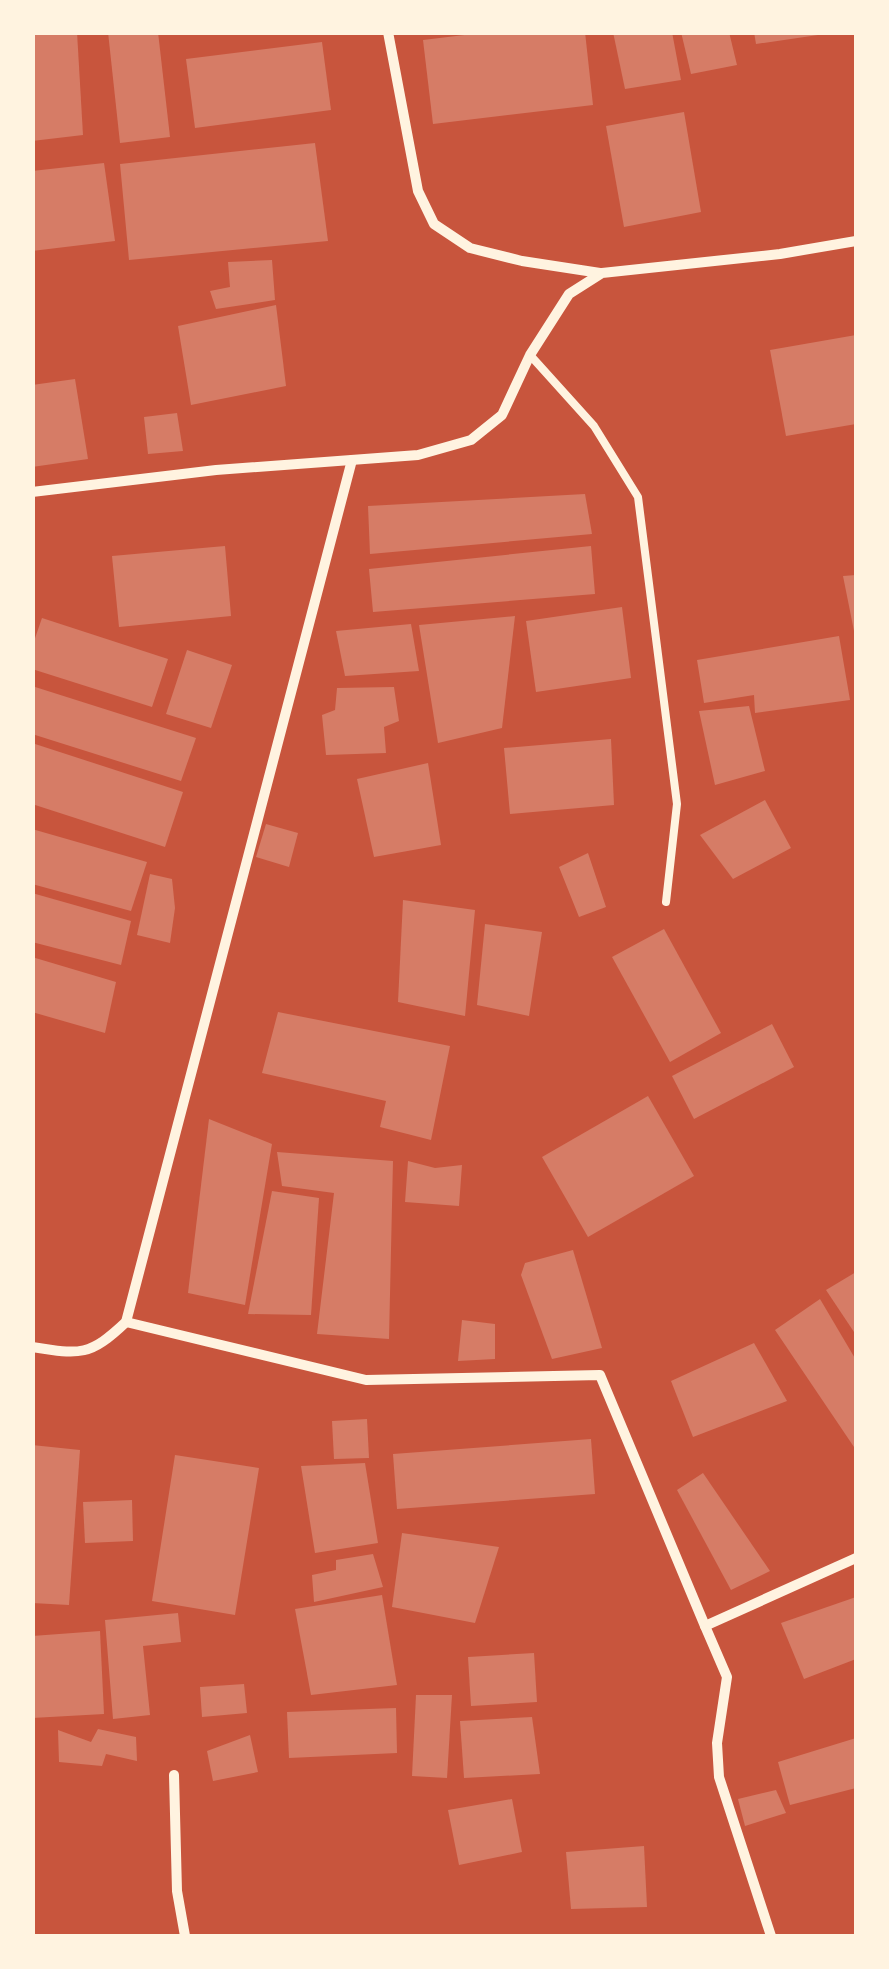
<svg xmlns="http://www.w3.org/2000/svg" width="889" height="1969" viewBox="0 0 889 1969" font-family="Signika,sans-serif">
	<style>
		.building { fill: #d67c66 }
		.lines { fill: none; stroke-linecap: round; stroke-linejoin: round }
		.service { stroke: #fff3e0; stroke-width: 8 }
		.minor { stroke: #fff3e0; stroke-width: 10 }
	</style>
	<rect width="100%" height="100%" fill="#c8553d"/>
	<!-- building -->
	<g class="building">
		<path d="M32 32H77L83 135 32 141Z"/>
		<path d="M108 32H158L170 137 120 143Z"/>
		<path d="M489 32H585L593 105 433 124 423 40Z"/>
		<path d="M613 32H672L681 80 625 89Z"/>
		<path d="M681 32H729L737 65 691 74Z"/>
		<path d="M754 32H818V35L756 44Z"/>
		<path d="M322 42 331 110 195 128 186 59Z"/>
		<path d="M684 112 701 212 624 227 606 126Z"/>
		<path d="M315 143 328 241 129 260 120 164Z"/>
		<path d="M104 163 115 241 32 251V171Z"/>
		<path d="M272 260 275 300 216 309 210 291 230 287 228 262Z"/>
		<path d="M276 305 286 386 191 405 178 326Z"/>
		<path d="M856 335V424L786 436 770 350Z"/>
		<path d="M75 379 88 459 32 467V385Z"/>
		<path d="M177 413 183 451 148 454 144 417Z"/>
		<path d="M585 494 592 534 370 554 368 506Z"/>
		<path d="M225 546 231 616 119 627 112 556Z"/>
		<path d="M591 546 595 594 373 612 369 569Z"/>
		<path d="M856 575V636H855L843 576Z"/>
		<path d="M622 607 631 678 536 692 526 621Z"/>
		<path d="M515 616 502 728 438 743 419 625Z"/>
		<path d="M42 618 168 659 152 707 32 669V647Z"/>
		<path d="M411 624 419 671 345 676 336 631Z"/>
		<path d="M839 636 850 700 755 713 754 695 704 703 697 660Z"/>
		<path d="M187 650 232 665 211 728 166 714Z"/>
		<path d="M32 686 196 738 181 781 32 734Z"/>
		<path d="M394 687 399 721 384 727 386 753 326 755 322 715 335 710 337 688Z"/>
		<path d="M749 706 765 771 715 785 699 711Z"/>
		<path d="M611 739 614 805 510 814 504 748Z"/>
		<path d="M32 743 183 792 165 847 32 804Z"/>
		<path d="M428 763 441 845 374 857 357 779Z"/>
		<path d="M765 800 791 848 733 879 700 835Z"/>
		<path d="M266 824 298 833 289 867 256 857Z"/>
		<path d="M32 829 147 862 131 911 32 884Z"/>
		<path d="M588 853 606 907 579 917 559 867Z"/>
		<path d="M150 874 172 879 175 908 170 943 137 935Z"/>
		<path d="M32 893 131 921 121 965 32 942Z"/>
		<path d="M403 900 475 910 465 1016 398 1002Z"/>
		<path d="M485 924 542 932 529 1016 477 1005Z"/>
		<path d="M664 929 721 1033 670 1062 612 957Z"/>
		<path d="M32 957 116 982 105 1033 32 1012Z"/>
		<path d="M278 1012 450 1046 431 1140 380 1127 386 1101 262 1073Z"/>
		<path d="M772 1024 794 1067 694 1119 672 1076Z"/>
		<path d="M648 1096 694 1176 588 1237 542 1157Z"/>
		<path d="M209 1119 272 1144 245 1305 188 1293Z"/>
		<path d="M277 1152 393 1161 389 1339 317 1334 334 1193 282 1186Z"/>
		<path d="M408 1161 435 1168 462 1165 459 1206 405 1202Z"/>
		<path d="M272 1191 319 1198 311 1315 248 1314Z"/>
		<path d="M573 1250 602 1348 552 1359 521 1275 525 1263Z"/>
		<path d="M856 1272V1335L826 1290Z"/>
		<path d="M820 1299 856 1360V1450L775 1330Z"/>
		<path d="M462 1320 495 1324V1359L458 1361Z"/>
		<path d="M754 1343 787 1401 693 1437 671 1381Z"/>
		<path d="M367 1419 369 1458 334 1459 332 1421Z"/>
		<path d="M591 1439 595 1494 397 1509 393 1454Z"/>
		<path d="M32 1445 80 1450 69 1605 32 1603Z"/>
		<path d="M175 1455 259 1468 235 1615 152 1601Z"/>
		<path d="M365 1463 378 1543 315 1553 301 1466Z"/>
		<path d="M703 1473 770 1571 731 1590 677 1490Z"/>
		<path d="M132 1500 133 1541 85 1543 83 1502Z"/>
		<path d="M402 1533 499 1547 475 1623 392 1607Z"/>
		<path d="M373 1554 383 1587 314 1602 312 1575 336 1570V1560Z"/>
		<path d="M382 1595 397 1685 311 1695 295 1609Z"/>
		<path d="M856 1597V1659L804 1679 781 1623Z"/>
		<path d="M178 1613 181 1642 143 1646 150 1715 113 1719 105 1620Z"/>
		<path d="M100 1631 104 1714 32 1718V1636Z"/>
		<path d="M534 1653 537 1702 471 1706 468 1657Z"/>
		<path d="M244 1684 247 1713 202 1717 200 1687Z"/>
		<path d="M416 1695H452L447 1778 412 1776Z"/>
		<path d="M396 1708 397 1753 289 1758 287 1712Z"/>
		<path d="M532 1717 540 1774 464 1778 460 1721Z"/>
		<path d="M98 1729 136 1737 137 1761 106 1754 102 1766 59 1762 58 1730 91 1742Z"/>
		<path d="M250 1735 258 1772 213 1781 207 1751Z"/>
		<path d="M856 1738V1788L790 1805 778 1762Z"/>
		<path d="M776 1790 786 1813 745 1826 738 1799Z"/>
		<path d="M512 1799 522 1852 459 1865 448 1810Z"/>
		<path d="M644 1846 647 1907 571 1909 566 1852Z"/>
	</g>
	<g class="lines">
		<!-- service -->
		<path class="service" d="M530 355 594 426 638 497 677 804 666 902"/>
		<!-- minor -->
		<g class="minor">
			<path d="M388 32 418 191 434 224 470 248 522 261 600 273"/>
			<path d="M32 492 216 470 418 455 471 440 502 415 530 355 569 294 602 273 780 254 856 241"/>
			<path d="M126 1322 366 1380 600 1375 705 1626"/>
			<path d="M32 1347C81 1355 90 1356 126 1322L352 460"/>
			<path d="M174 1775 177 1891 185 1936"/>
			<path d="M771 1936 719 1777 717 1743 727 1677 705 1626 856 1558"/>
		</g>
	</g>
	<!-- border -->
	<rect width="889" height="1969" fill="none" stroke="#fff3e0" stroke-width="70"/>
</svg>
